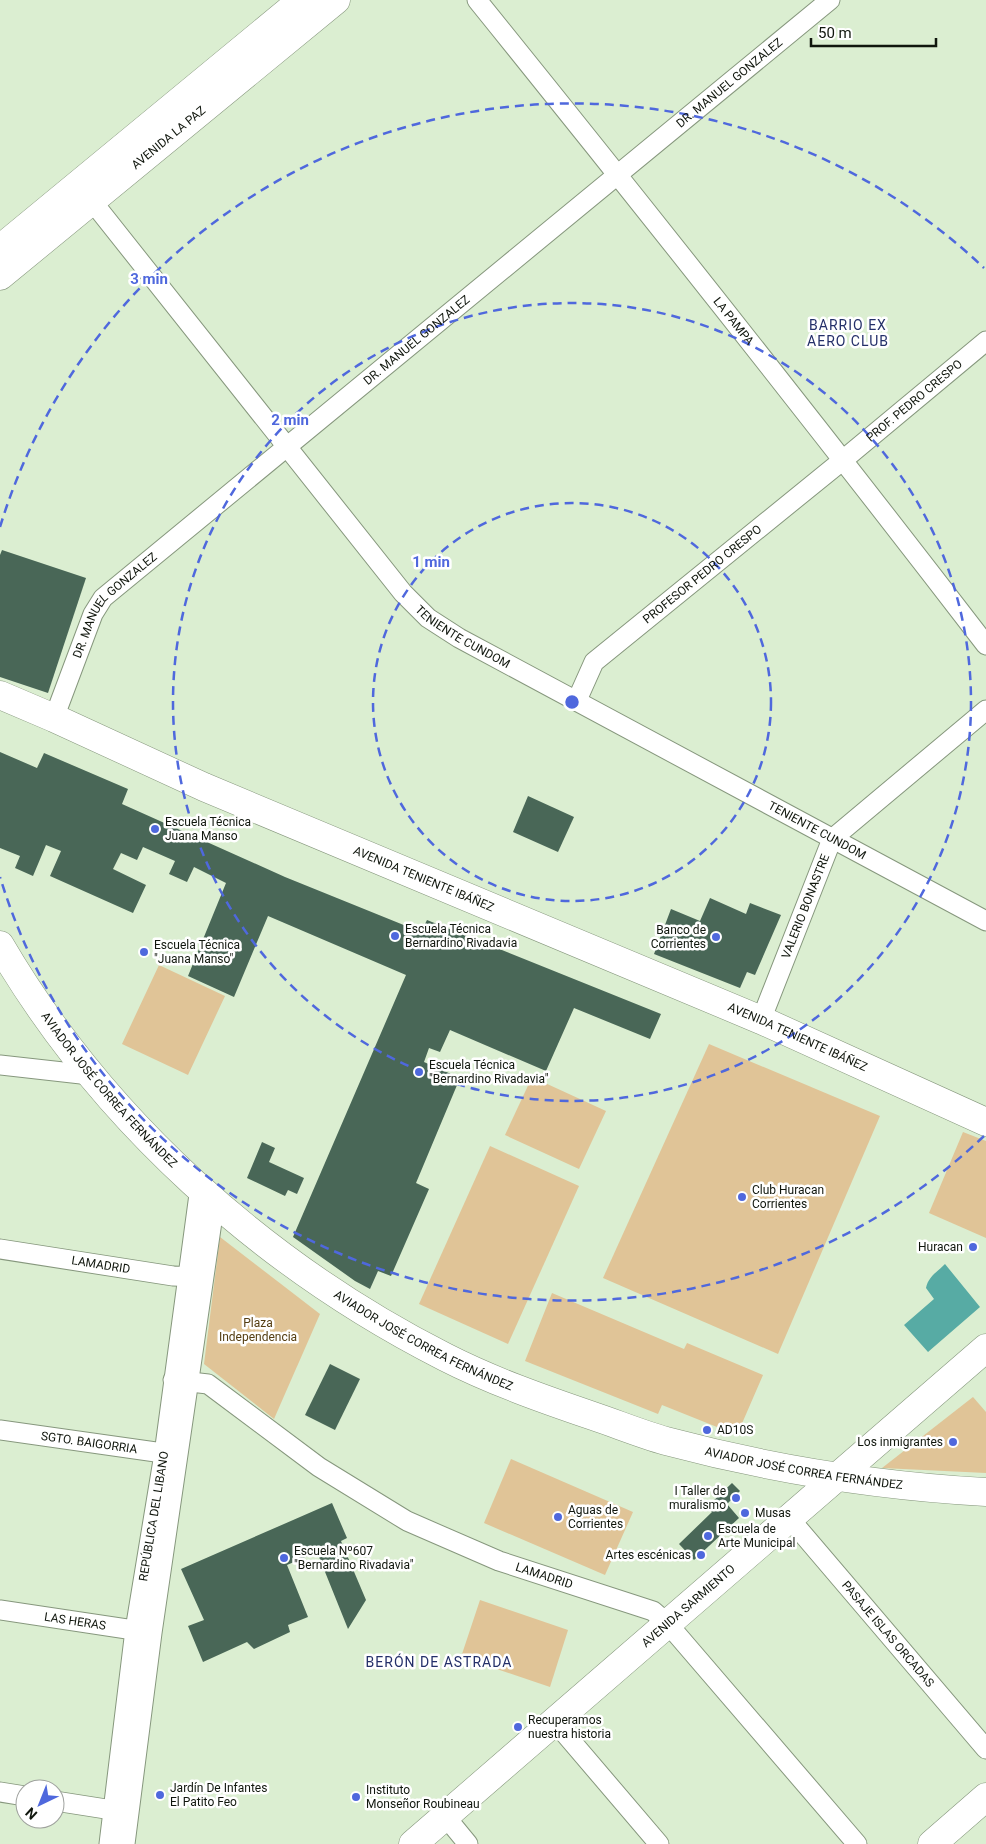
<svg xmlns="http://www.w3.org/2000/svg" width="986" height="1844" viewBox="0 0 986 1844" font-family="Roboto,sans-serif">
	<style>
		.green { fill: #e0c497 }
		.water { fill: #57aba4 }
		.building { fill: #496757 }
		.lines { fill: none; stroke-linecap: round; stroke-linejoin: round }
		.street-casing { stroke: #86977d; stroke-width: 21 }
		.secondary-casing { stroke: #86977d; stroke-width: 29 }
		.street { stroke: #fff; stroke-width: 19 }
		.secondary { stroke: #fff; stroke-width: 28 }
		.ring { fill: none; stroke: #4f68dd; stroke-width: 2.5; stroke-dasharray: 9 6 }
		.poi-dot { fill: #4f68dd; stroke: #fff; stroke-width: 2 }
		.labels { text-anchor: middle; dominant-baseline: central; stroke-width: 5; stroke-linejoin: round; paint-order: stroke }
		.street-label { font-size: 12px; fill: #10160d; stroke: #fff }
		.poi-label { font-size: 12px; fill: #10160d; stroke: #fff; text-anchor: start }
		.park-label { font-size: 12px; fill: #543d11; stroke: #fff }
		.neighbourhood-label { font-size: 14px; letter-spacing: 1px; fill: #243069; stroke: #fff }
		.centre { fill: #4f68dd; stroke: #fff; stroke-width: 2.5 }
		.ring-label { font-size: 15px; text-anchor: middle; font-weight: bold; fill: #4f68dd; stroke: #fff; stroke-width: 5; stroke-linejoin: round; paint-order: stroke }
	</style>
	<rect width="100%" height="100%" fill="#dbeed1"/>
	<!-- green -->
	<g class="green">
		<path d="M159 965 225 996 188 1075 122 1044Z"/>
		<path d="M709 1044 880 1116 778 1354 603 1278Z"/>
		<path d="M532 1077 606 1111 579 1169 505 1135Z"/>
		<path d="M963 1132 986 1141V1238L929 1213Z"/>
		<path d="M490 1146 579 1186 508 1344 419 1304Z"/>
		<path d="M220 1237 320 1314 274 1419 204 1364Z"/>
		<path d="M552 1293 684 1349 687 1343 763 1375 737 1435 662 1405 658 1414 525 1361Z"/>
		<path d="M973 1397 986 1412V1473L882 1468Z"/>
		<path d="M511 1459 633 1512 605 1575 484 1523Z"/>
		<path d="M480 1600 568 1630 550 1687 461 1657Z"/>
	</g>
	<!-- water -->
	<path class="water" d="M945 1264 980 1307 928 1352 904 1325 934 1299 926 1288C928 1277 937 1272 945 1264Z"/>
	<!-- building -->
	<g class="building">
		<path d="M2 550 86 578 48 693 0 677V555Z"/>
		<path d="M0 752 37 768 44 753 128 789 122 804 285 877 421 932 427 920 661 1014 650 1039 574 1008 546 1071 450 1030 440 1052 429 1048 424 1062 460 1078 416 1183 429 1189 391 1276 378 1271 370 1289 355 1281 293 1237 406 975 268 916 234 997 188 976 226 883 194 867 187 882 169 874 175 861 143 847 137 860 121 853 113 869 146 885 133 913 50 876 61 851 46 845 33 876 15 868 20 856 0 848Z"/>
		<path d="M528 796 574 817 558 852 513 832Z"/>
		<path d="M710 898 746 914 750 903 781 915 755 975 747 972 740 988 654 954 671 909 700 921Z"/>
		<path d="M262 1142 275 1148 269 1162 304 1178 297 1194 288 1190 285 1196 247 1178Z"/>
		<path d="M330 1364 360 1379 335 1430 305 1415Z"/>
		<path d="M732 1483 740 1491 727 1504 739 1518 694 1560 679 1544 712 1512 707 1507Z"/>
		<path d="M332 1503 347 1538 341 1541 366 1600 348 1629 317 1552 287 1565 308 1617 288 1625 290 1632 254 1649 247 1642 203 1662 188 1626 204 1620 181 1569Z"/>
	</g>
	<g class="lines">
		<!-- street casing -->
		<g class="street-casing">
			<g id="street">
				<path id="s1" d="M477 0C649 213 819 428 986 645"/>
				<path id="s2" d="M84 191 403 593 428 618 459 638 986 921"/>
				<path id="s3" d="M577 700 594 662 843 460 986 341"/>
				<path id="s4" d="M54 718 93 614 103 598 830 0"/>
				<path id="s5" d="M761 1020 832 839 986 710"/>
				<path d="M0 1065 90 1075"/>
				<path id="s6" d="M0 1249 173 1276 199 1277"/>
				<path id="s7" d="M173 1380 208 1384 319 1467 407 1521 499 1561 653 1611 668 1624 857 1844"/>
				<path id="s8" d="M0 1430 177 1455"/>
				<path id="s9" d="M790 1519 986 1749"/>
				<path id="s10" d="M0 1610 147 1632"/>
				<path d="M555 1722 659 1844"/>
				<path d="M0 1792 25 1796"/>
				<path d="M55 1801 125 1812"/>
				<path d="M445 1816 468 1844"/>
				<path id="s11" d="M109 1844 135 1630 164 1454 200 1187"/>
				<path d="M125 1844 152 1633 215 1201"/>
			</g>
		</g>
		<!-- secondary casing -->
		<g class="secondary-casing">
			<g id="secondary">
				<path d="M0 249 302 0"/>
				<path id="s12" d="M0 276 336 0"/>
				<path id="s13" d="M0 695 54 718 204 787 761 1020 986 1122"/>
				<path id="s14" d="M0 945C103 1121 264 1265 445 1357 492 1381 543 1399 593 1416 617 1424 641 1434 666 1441 771 1469 878 1486 986 1492"/>
				<path id="s15" d="M413 1844 986 1348"/>
				<path d="M932 1844 986 1797"/>
			</g>
		</g>
		<!-- street -->
		<use href="#street" class="street"/>
		<!-- secondary -->
		<use href="#secondary" class="secondary"/>
	</g>
	<!-- distance rings -->
	<g class="ring">
		<circle cx="572" cy="702" r="199"/>
		<circle cx="572" cy="702" r="399"/>
		<path d="M984 1136A598 598 0 0 1 0 877M0 527A598 598 0 0 1 984 268"/>
	</g>
	<!-- markers -->
	<g class="poi-dot">
		<circle cx="155" cy="829" r="5"/>
		<circle cx="395" cy="936" r="5"/>
		<circle cx="716" cy="937" r="5"/>
		<circle cx="144" cy="952" r="5"/>
		<circle cx="419" cy="1072" r="5"/>
		<circle cx="742" cy="1197" r="5"/>
		<circle cx="973" cy="1247" r="5"/>
		<circle cx="707" cy="1430" r="5"/>
		<circle cx="953" cy="1442" r="5"/>
		<circle cx="736" cy="1498" r="5"/>
		<circle cx="745" cy="1513" r="5"/>
		<circle cx="558" cy="1517" r="5"/>
		<circle cx="708" cy="1536" r="5"/>
		<circle cx="701" cy="1555" r="5"/>
		<circle cx="284" cy="1558" r="5"/>
		<circle cx="518" cy="1727" r="5"/>
		<circle cx="160" cy="1795" r="5"/>
		<circle cx="356" cy="1797" r="5"/>
	</g>
	<g class="labels">
		<!-- street labels -->
		<g class="street-label">
			<text stroke="none"><textPath href="#s4" startOffset="941">DR. MANUEL GONZALEZ</textPath></text>
			<text stroke="none"><textPath href="#s12" startOffset="218">AVENIDA LA PAZ</textPath></text>
			<text stroke="none"><textPath href="#s1" startOffset="411">LA PAMPA</textPath></text>
			<text stroke="none"><textPath href="#s4" startOffset="536">DR. MANUEL GONZALEZ</textPath></text>
			<text stroke="none"><textPath href="#s3" startOffset="455">PROF. PEDRO CRESPO</textPath></text>
			<text stroke="none"><textPath href="#s3" startOffset="181">PROFESOR PEDRO CRESPO</textPath></text>
			<text stroke="none"><textPath href="#s4" startOffset="131">DR. MANUEL GONZALEZ</textPath></text>
			<text stroke="none"><textPath href="#s2" startOffset="588">TENIENTE CUNDOM</textPath></text>
			<text stroke="none"><textPath href="#s2" startOffset="992">TENIENTE CUNDOM</textPath></text>
			<text stroke="none"><textPath href="#s13" startOffset="462">AVENIDA TENIENTE IBÁÑEZ</textPath></text>
			<text stroke="none"><textPath href="#s5" startOffset="122">VALERIO BONASTRE</textPath></text>
			<text stroke="none"><textPath href="#s13" startOffset="868">AVENIDA TENIENTE IBÁÑEZ</textPath></text>
			<text stroke="none"><textPath href="#s14" startOffset="182">AVIADOR JOSÉ CORREA FERNÁNDEZ</textPath></text>
			<text stroke="none"><textPath href="#s6" startOffset="102">LAMADRID</textPath></text>
			<text stroke="none"><textPath href="#s14" startOffset="588">AVIADOR JOSÉ CORREA FERNÁNDEZ</textPath></text>
			<text stroke="none"><textPath href="#s8" startOffset="90">SGTO. BAIGORRIA</textPath></text>
			<text stroke="none"><textPath href="#s14" startOffset="992">AVIADOR JOSÉ CORREA FERNÁNDEZ</textPath></text>
			<text stroke="none"><textPath href="#s11" startOffset="331">REPÚBLICA DEL LIBANO</textPath></text>
			<text stroke="none"><textPath href="#s7" startOffset="425">LAMADRID</textPath></text>
			<text stroke="none"><textPath href="#s15" startOffset="364">AVENIDA SARMIENTO</textPath></text>
			<text stroke="none"><textPath href="#s10" startOffset="76">LAS HERAS</textPath></text>
			<text stroke="none"><textPath href="#s9" startOffset="151">PASAJE ISLAS ORCADAS</textPath></text>
		</g>
		<!-- poi labels -->
		<g class="poi-label">
			<text x="165" y="822">Escuela Técnica<tspan x="165" dy="14">Juana Manso</tspan></text>
			<text x="405" y="929">Escuela Técnica<tspan x="405" dy="14">Bernardino Rivadavia</tspan></text>
			<text x="706" y="930" text-anchor="end">Banco de<tspan x="706" dy="14">Corrientes</tspan></text>
			<text x="154" y="945">Escuela Técnica<tspan x="154" dy="14">"Juana Manso"</tspan></text>
			<text x="429" y="1065">Escuela Técnica<tspan x="429" dy="14">"Bernardino Rivadavia"</tspan></text>
			<text x="752" y="1190">Club Huracan<tspan x="752" dy="14">Corrientes</tspan></text>
			<text x="963" y="1247" text-anchor="end">Huracan</text>
			<text x="717" y="1430">AD10S</text>
			<text x="943" y="1442" text-anchor="end">Los inmigrantes</text>
			<text x="726" y="1491" text-anchor="end">I Taller de<tspan x="726" dy="14">muralismo</tspan></text>
			<text x="568" y="1510">Aguas de<tspan x="568" dy="14">Corrientes</tspan></text>
			<text x="755" y="1513">Musas</text>
			<text x="718" y="1529">Escuela de<tspan x="718" dy="14">Arte Municipal</tspan></text>
			<text x="294" y="1551">Escuela Nº607<tspan x="294" dy="14">"Bernardino Rivadavia"</tspan></text>
			<text x="691" y="1555" text-anchor="end">Artes escénicas</text>
			<text x="528" y="1720">Recuperamos<tspan x="528" dy="14">nuestra historia</tspan></text>
			<text x="170" y="1788">Jardín De Infantes<tspan x="170" dy="14">El Patito Feo</tspan></text>
			<text x="366" y="1790">Instituto<tspan x="366" dy="14">Monseñor Roubineau</tspan></text>
		</g>
		<!-- park labels -->
		<g class="park-label">
			<text x="258" y="1323">Plaza<tspan x="258" dy="14">Independencia</tspan></text>
		</g>
		<!-- neighbourhood labels -->
		<g class="neighbourhood-label">
			<text x="848" y="325">BARRIO EX<tspan x="848" dy="16">AERO CLUB</tspan></text>
			<text x="439" y="1662">BERÓN DE ASTRADA</text>
		</g>
	</g>
	<circle cx="572" cy="702" r="8" class="centre"/>
	<g class="ring-label">
		<text x="149" y="284">3 min</text>
		<text x="290" y="425">2 min</text>
		<text x="431" y="567">1 min</text>
	</g>
	<!-- north arrow -->
	<g transform="translate(40 1804) rotate(223)"><circle r="24" fill="#ffffff" stroke="#9fa29e"/>
	<path d="M0-4L9 19L0 12L-9 19Z" fill="#4f68dd"/>
	<text y="-8" font-size="14" font-weight="bold" text-anchor="middle" fill="#10160d">N</text>
	</g>
	<!-- scale -->
	<path d="M811 38v8h125v-8" fill="none" stroke="#10160d" stroke-width="2.5"/>
	<text x="818" y="38" font-size="15" fill="#10160d" stroke="#ffffff" stroke-width="4" paint-order="stroke">50 m</text>
</svg>
